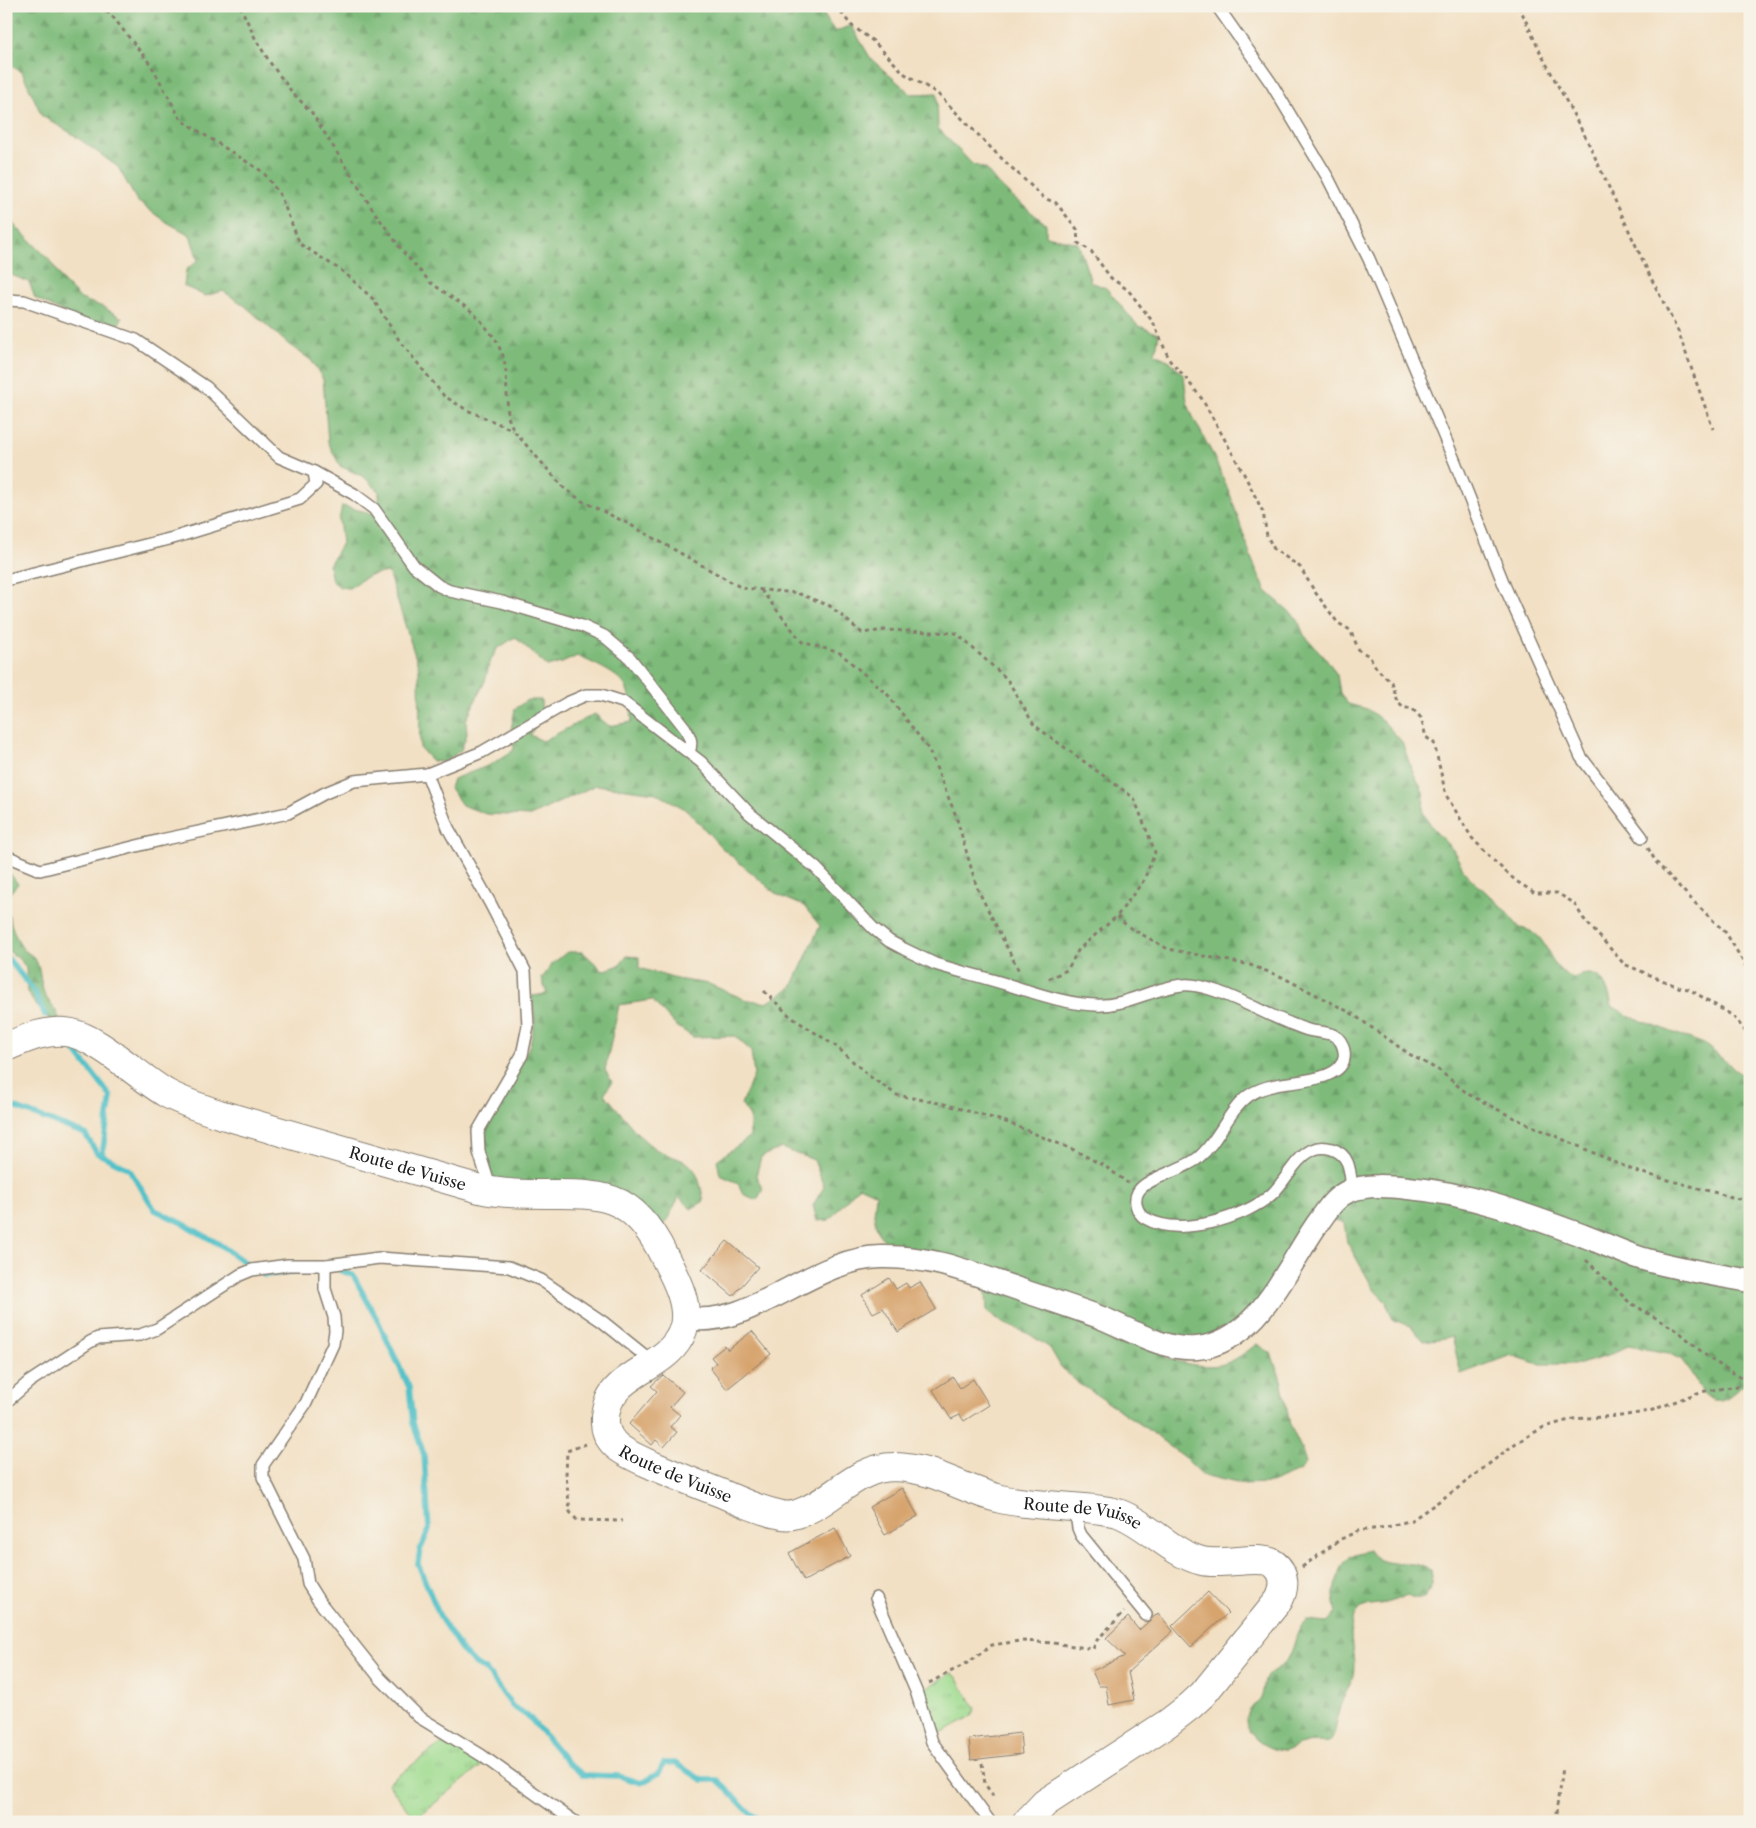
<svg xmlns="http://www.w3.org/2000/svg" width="1756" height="1828" viewBox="0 0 1756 1828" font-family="'Libre Caslon Text',serif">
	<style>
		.grass { fill: url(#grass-tufts); stroke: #5d7c56 }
		.forest { fill: url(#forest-firs); stroke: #4d6c4b }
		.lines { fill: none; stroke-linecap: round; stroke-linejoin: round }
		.stream { stroke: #53c1c8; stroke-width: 5.5 }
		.building { fill: #d7a46e }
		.service-casing { stroke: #877e70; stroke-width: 14 }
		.minor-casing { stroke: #877e70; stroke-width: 25 }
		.tertiary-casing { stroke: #877e70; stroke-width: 30 }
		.path { stroke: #877e70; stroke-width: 3; stroke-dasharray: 4 4; stroke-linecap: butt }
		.service { stroke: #fff; stroke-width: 11 }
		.minor { stroke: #fff; stroke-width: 22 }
		.tertiary { stroke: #fff; stroke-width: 28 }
		.labels { text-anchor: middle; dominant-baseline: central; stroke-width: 4; stroke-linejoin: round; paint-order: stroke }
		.street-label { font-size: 16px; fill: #1c1c1c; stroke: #f7f3e8 }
	</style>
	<defs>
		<pattern id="grass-tufts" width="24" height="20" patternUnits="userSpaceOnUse" patternTransform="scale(1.25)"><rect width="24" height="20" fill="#9edb8f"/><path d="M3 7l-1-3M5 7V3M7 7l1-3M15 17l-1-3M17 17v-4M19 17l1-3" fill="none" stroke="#88bb7b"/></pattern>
		<pattern id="forest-firs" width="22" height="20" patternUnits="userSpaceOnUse" patternTransform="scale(1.25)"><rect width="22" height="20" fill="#7ebb7a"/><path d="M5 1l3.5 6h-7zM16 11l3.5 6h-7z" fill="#6ca069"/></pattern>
	</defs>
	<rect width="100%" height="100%" fill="#f7f3e8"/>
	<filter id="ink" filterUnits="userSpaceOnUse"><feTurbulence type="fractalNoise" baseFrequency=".02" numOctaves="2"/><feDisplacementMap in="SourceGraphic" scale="10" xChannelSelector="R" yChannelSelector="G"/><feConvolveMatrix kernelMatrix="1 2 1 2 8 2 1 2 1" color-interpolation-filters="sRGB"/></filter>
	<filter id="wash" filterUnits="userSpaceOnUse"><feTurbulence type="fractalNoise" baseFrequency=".0096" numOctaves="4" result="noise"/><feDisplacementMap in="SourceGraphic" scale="20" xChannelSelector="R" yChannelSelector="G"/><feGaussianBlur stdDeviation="1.12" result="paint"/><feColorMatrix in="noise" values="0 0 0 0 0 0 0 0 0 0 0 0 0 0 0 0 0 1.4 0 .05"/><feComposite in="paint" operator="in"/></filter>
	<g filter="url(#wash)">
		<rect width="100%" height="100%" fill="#f2e0c4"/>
		<!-- grass -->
		<g class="grass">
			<path d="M951 1673 958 1678 964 1690 976 1708 972 1716 941 1733 921 1691Z"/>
			<path d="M447 1739 485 1763 415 1819 388 1783Z"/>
		</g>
		<!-- forest -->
		<g class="forest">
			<path d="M6 6H813L824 15 835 32 851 25 871 59 911 94 937 93 938 128 972 164 986 169 995 181 1011 196 1046 224V236L1078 243 1091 282 1106 288 1137 325 1159 334 1155 354 1170 361 1184 376 1187 402 1193 417 1212 453 1230 494 1252 560 1266 591 1297 618 1304 635 1328 661 1337 675 1340 693 1348 704 1367 709 1383 721 1402 742 1411 768 1424 794 1423 813 1435 831 1453 850 1466 874 1501 906 1520 928C1546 932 1545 953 1559 969 1562 972 1568 975 1572 978 1577 977 1583 974 1588 974 1605 974 1609 994 1612 1006L1629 1016 1704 1044 1750 1081V1380L1728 1397 1721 1400H1712L1704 1394 1683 1360 1669 1353 1628 1346 1607 1356 1580 1364H1539L1511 1355 1461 1374 1452 1337 1423 1341 1411 1326 1393 1320 1386 1302 1375 1291 1347 1242 1344 1223 1314 1217 1263 1298 1219 1336 1170 1350 1164 1357C1179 1363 1203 1368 1219 1365 1233 1363 1246 1352 1257 1344L1271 1353 1281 1380 1290 1425 1301 1448 1306 1464 1299 1471 1270 1483 1241 1484 1203 1475 1185 1458 1143 1426 1076 1381 1061 1367 1050 1348 1029 1334 1003 1323 987 1311 985 1279 891 1248 878 1233 874 1215 876 1194 859 1186 829 1220 817 1221 813 1205 824 1187 814 1160 781 1148 761 1157 756 1176 763 1189 757 1200 743 1194 738 1183 720 1175 717 1160 750 1137V1117L741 1104 754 1075 751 1051 735 1036 693 1037 675 1025 652 1000 619 1005 605 1070 612 1082 604 1094C621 1111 634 1134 654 1148 664 1155 684 1159 690 1165 699 1173 701 1189 704 1201L691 1209 679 1197 662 1230 647 1213 495 1185 487 1159 485 1142 487 1126 530 1045 535 1021 532 996 547 994 542 979 552 964 567 952H583L603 971 620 965 627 956 639 957V968L676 979 709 984 744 999 767 1003 792 987 820 926 804 906 778 895 722 848 687 810 656 793 596 785 530 816 486 814 462 805 450 788 453 779 490 765 514 750 511 730 515 709 527 700H541L542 715 530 735 543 741 595 714 609 726 632 722C631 709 631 694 624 684 617 673 589 661 577 656L562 663 547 666 515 637 497 649 490 662 485 681 466 720 467 734 461 750 445 762 432 761 420 748 419 668 388 572 369 575 349 588 340 587 332 581 329 565 342 543 339 520 342 506 379 515V492L364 477 340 466 328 442 323 379 311 360 288 344 244 305 223 291 205 296 184 286 186 270 198 260 190 235 163 220 137 201 118 167 71 133 42 116 22 72 6 63Z"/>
			<path d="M6 217 50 260 62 280 81 299 103 307 122 318 116 329 70 316 35 298 29 282 6 273Z"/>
			<path d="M6 868 18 884C14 888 9 893 7 899 5 910 16 942 24 950 29 954 35 956 37 963 41 973 40 984 44 993 48 1003 58 1009 59 1020L51 1021 35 1004 27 992 26 967 18 958 6 949Z"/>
			<path d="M1369 1550C1380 1568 1402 1561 1418 1565 1422 1566 1426 1568 1430 1570L1432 1584 1425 1598H1416L1407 1595C1400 1598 1393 1601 1385 1603 1376 1605 1366 1604 1359 1610 1345 1621 1354 1651 1354 1666 1354 1685 1343 1693 1339 1710 1335 1723 1338 1731 1329 1742 1321 1743 1311 1741 1303 1744 1296 1745 1288 1752 1282 1751 1265 1749 1241 1733 1247 1714 1249 1707 1256 1705 1260 1700 1264 1694 1263 1684 1266 1678 1270 1671 1278 1669 1284 1664 1296 1652 1293 1632 1306 1621L1327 1623C1341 1609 1335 1612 1334 1595 1333 1587 1343 1561 1350 1556 1355 1553 1363 1552 1369 1550Z"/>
		</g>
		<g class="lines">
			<!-- stream -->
			<g class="stream">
				<path d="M6 956 34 991 45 1015"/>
				<path d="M73 1048 111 1097 102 1155"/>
				<path d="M6 1104 85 1134 97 1153 129 1169 155 1210 182 1223 219 1244 248 1265"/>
				<path d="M341 1271 353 1275 378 1321 409 1387 413 1423 424 1455 429 1530 420 1550 418 1564 441 1619 463 1652 476 1665 486 1670 512 1706 530 1718 568 1763 583 1775 619 1776 641 1783 659 1773 664 1763H675L702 1780H718L750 1813 763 1822"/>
				<path d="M264 1275 308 1271"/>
			</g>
		</g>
		<g id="blocks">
			<!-- building -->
			<g class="building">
				<path d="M727 1241 758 1267 733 1296 702 1270Z"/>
				<path d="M889 1278 896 1289 906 1283 909 1288 920 1282 936 1309 898 1332 883 1308 873 1313 862 1295Z"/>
				<path d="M752 1331 771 1354 727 1389 710 1368 716 1363 711 1357 725 1346 728 1350Z"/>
				<path d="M663 1375 683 1392 670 1407 680 1415 670 1427 677 1432 664 1447 656 1440 652 1445 629 1424 657 1391 651 1386Z"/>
				<path d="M953 1377 960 1388 973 1379 989 1405 964 1421 960 1415 951 1419 933 1390Z"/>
				<path d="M902 1488 918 1516 885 1535 869 1507Z"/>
				<path d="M835 1528 850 1556 804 1581 789 1553Z"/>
				<path d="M1208 1592 1228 1613 1191 1647 1172 1626Z"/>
				<path d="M1158 1613 1173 1631 1128 1672 1134 1700 1109 1705 1106 1686H1099L1092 1671 1125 1656 1106 1638 1128 1617 1139 1630Z"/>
				<path d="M1020 1733 1022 1754 971 1760 969 1739Z"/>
			</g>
		</g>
	</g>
	<g filter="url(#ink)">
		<use href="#blocks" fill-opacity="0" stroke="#877e70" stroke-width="1"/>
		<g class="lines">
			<!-- service casing -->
			<g class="service-casing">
				<g id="service">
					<path d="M1217 6 1271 83 1328 178 1369 259 1455 462 1505 587 1581 757 1642 837"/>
					<path d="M6 300 24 301 136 340 206 387 279 457 314 472 316 484 300 499 173 538 6 580"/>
					<path d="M314 472 354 494 374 509 414 566 439 586 450 591 502 602 582 626 604 636 630 658 685 728C690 737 693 742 689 752"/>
					<path d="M427 774 448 828 490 903 525 971 528 1026 522 1055 478 1131 479 1152 491 1190"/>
					<path d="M6 856 40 870 161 840 288 813 325 793 354 781 427 774 482 752 567 703 586 695H601L623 702 701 762 749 813 816 868 873 928 889 941 904 949 935 964C961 972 987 978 1012 986 1039 994 1067 1004 1095 1005 1124 1007 1153 988 1182 985 1209 981 1262 1013 1289 1023 1296 1026 1302 1028 1308 1030 1316 1032 1326 1032 1333 1035 1339 1038 1343 1044 1344 1051 1349 1081 1295 1081 1276 1085 1266 1087 1256 1090 1248 1096 1227 1112 1219 1141 1198 1158 1184 1170 1145 1178 1138 1192 1133 1201 1137 1213 1145 1218 1179 1238 1245 1218 1272 1194 1286 1181 1294 1159 1312 1150 1318 1147 1325 1147 1332 1149 1351 1155 1350 1173 1352 1190"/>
					<path d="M6 1402 29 1382 90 1342 98 1338 140 1335 157 1329 240 1275 252 1270 288 1265H327"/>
					<path d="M1075 1507 1078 1528 1081 1535 1146 1615"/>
					<path d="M876 1598 916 1691 932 1742 990 1822"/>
					<path d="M575 1822 481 1755 419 1717 380 1678 318 1600 308 1584 304 1559 263 1477V1465L306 1403 333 1344 335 1331 334 1317 325 1289V1270L327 1265 379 1258 509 1267 541 1280 603 1322 654 1363"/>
				</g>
			</g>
			<!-- minor casing -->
			<g class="minor-casing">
				<path id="minor" d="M686 1318C751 1330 812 1258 881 1257 936 1256 973 1274 1024 1291 1050 1300 1076 1308 1102 1318 1131 1330 1165 1351 1197 1348 1260 1342 1287 1265 1320 1220 1328 1209 1335 1197 1349 1191 1367 1184 1389 1186 1408 1188 1469 1193 1527 1215 1584 1236 1603 1243 1621 1252 1640 1258 1676 1269 1713 1274 1750 1281"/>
			</g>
			<!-- tertiary casing -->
			<g class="tertiary-casing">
				<g id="tertiary">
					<path id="s1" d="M6 1047C25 1039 44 1030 65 1032 95 1034 138 1077 166 1093 182 1102 201 1108 219 1114L480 1189C503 1194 525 1194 548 1194 569 1194 592 1193 612 1200 637 1209 653 1233 664 1256 675 1277 691 1306 683 1330 668 1373 602 1370 605 1424 606 1434 611 1442 619 1448 630 1456 643 1461 654 1466 675 1475 697 1484 718 1492 738 1500 757 1510 778 1514 784 1516 791 1516 797 1514 832 1503 855 1467 894 1467 936 1468 962 1490 1001 1499 1039 1508 1080 1504 1118 1513 1148 1524 1170 1553 1202 1561 1221 1566 1261 1554 1274 1564 1286 1573 1285 1588 1279 1600L1203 1694 1190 1706 1168 1723 1045 1803 1027 1822"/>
				</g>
			</g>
			<!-- path -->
			<g class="path">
				<path d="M100 6 112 16 151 65 181 120 263 172 280 195 300 244 345 273 373 299 399 340 444 396 467 410 513 430"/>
				<path d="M240 6 256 40 271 64 292 92 312 113 373 210 404 253 431 283 470 310 481 321 496 340 504 358 506 372 508 417 514 431 564 488 582 501 627 523 742 588 797 593 830 606 862 633 885 630 956 633 1007 679 1034 725 1134 798 1155 852 1144 880 1117 916 1079 949 1067 970 1046 980"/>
				<path d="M836 6 851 25 873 41 905 74 937 93 997 154 1044 198 1056 203 1077 229 1078 243 1091 251 1111 278 1128 290 1153 322 1170 361 1184 376 1202 399 1244 474 1263 512 1267 536 1274 549 1300 567 1315 592 1338 623 1350 630 1359 650 1369 656 1377 669 1391 682 1396 699 1403 708H1412L1421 718 1426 737 1434 743 1446 795 1472 838 1495 862 1516 881 1535 893H1557L1574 903 1583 918 1624 964 1681 988 1689 989 1733 1016 1750 1037"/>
				<path d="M1519 6 1540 52 1587 140 1650 276 1678 331 1713 429"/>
				<path d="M761 590 802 642 840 653 888 695 929 750 956 816 977 888 1020 973"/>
				<path d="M1648 848 1656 862 1694 902 1726 933 1750 973"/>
				<path d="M1117 916 1127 926 1168 949 1250 965 1282 977 1351 1013 1409 1054 1440 1071 1468 1094 1514 1118 1635 1171 1750 1202"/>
				<path d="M764 991 791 1017 837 1047 869 1076 897 1095 944 1104 1006 1122 1074 1150 1106 1167 1128 1183"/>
				<path d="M1586 1260 1629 1302 1678 1331 1710 1359 1750 1383"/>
				<path d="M586 1444 567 1451 566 1475 570 1512 577 1520 622 1521"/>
				<path d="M1302 1567 1341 1539 1358 1531 1387 1527 1412 1520 1458 1488 1516 1443 1544 1427 1573 1419 1621 1416 1650 1411 1700 1392 1750 1384"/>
				<path d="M929 1683 969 1662 992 1645 1020 1641 1053 1643 1093 1649 1097 1640 1124 1612"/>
				<path d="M982 1763 985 1784 992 1794 993 1800"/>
				<path d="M1555 1822 1562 1767"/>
			</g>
			<!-- service -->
			<use href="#service" class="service"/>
			<!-- minor -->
			<use href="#minor" class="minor"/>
			<!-- tertiary -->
			<use href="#tertiary" class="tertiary"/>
		</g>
	</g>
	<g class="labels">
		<!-- street labels -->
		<g class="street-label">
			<text stroke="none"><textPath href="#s1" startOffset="434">Route de Vuisse</textPath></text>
			<text stroke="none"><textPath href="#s1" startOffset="1018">Route de Vuisse</textPath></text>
			<text stroke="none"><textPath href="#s1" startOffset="1452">Route de Vuisse</textPath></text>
		</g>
	</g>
	<!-- margin -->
	<rect width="1756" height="1828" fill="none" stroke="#f7f3e8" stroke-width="25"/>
</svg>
